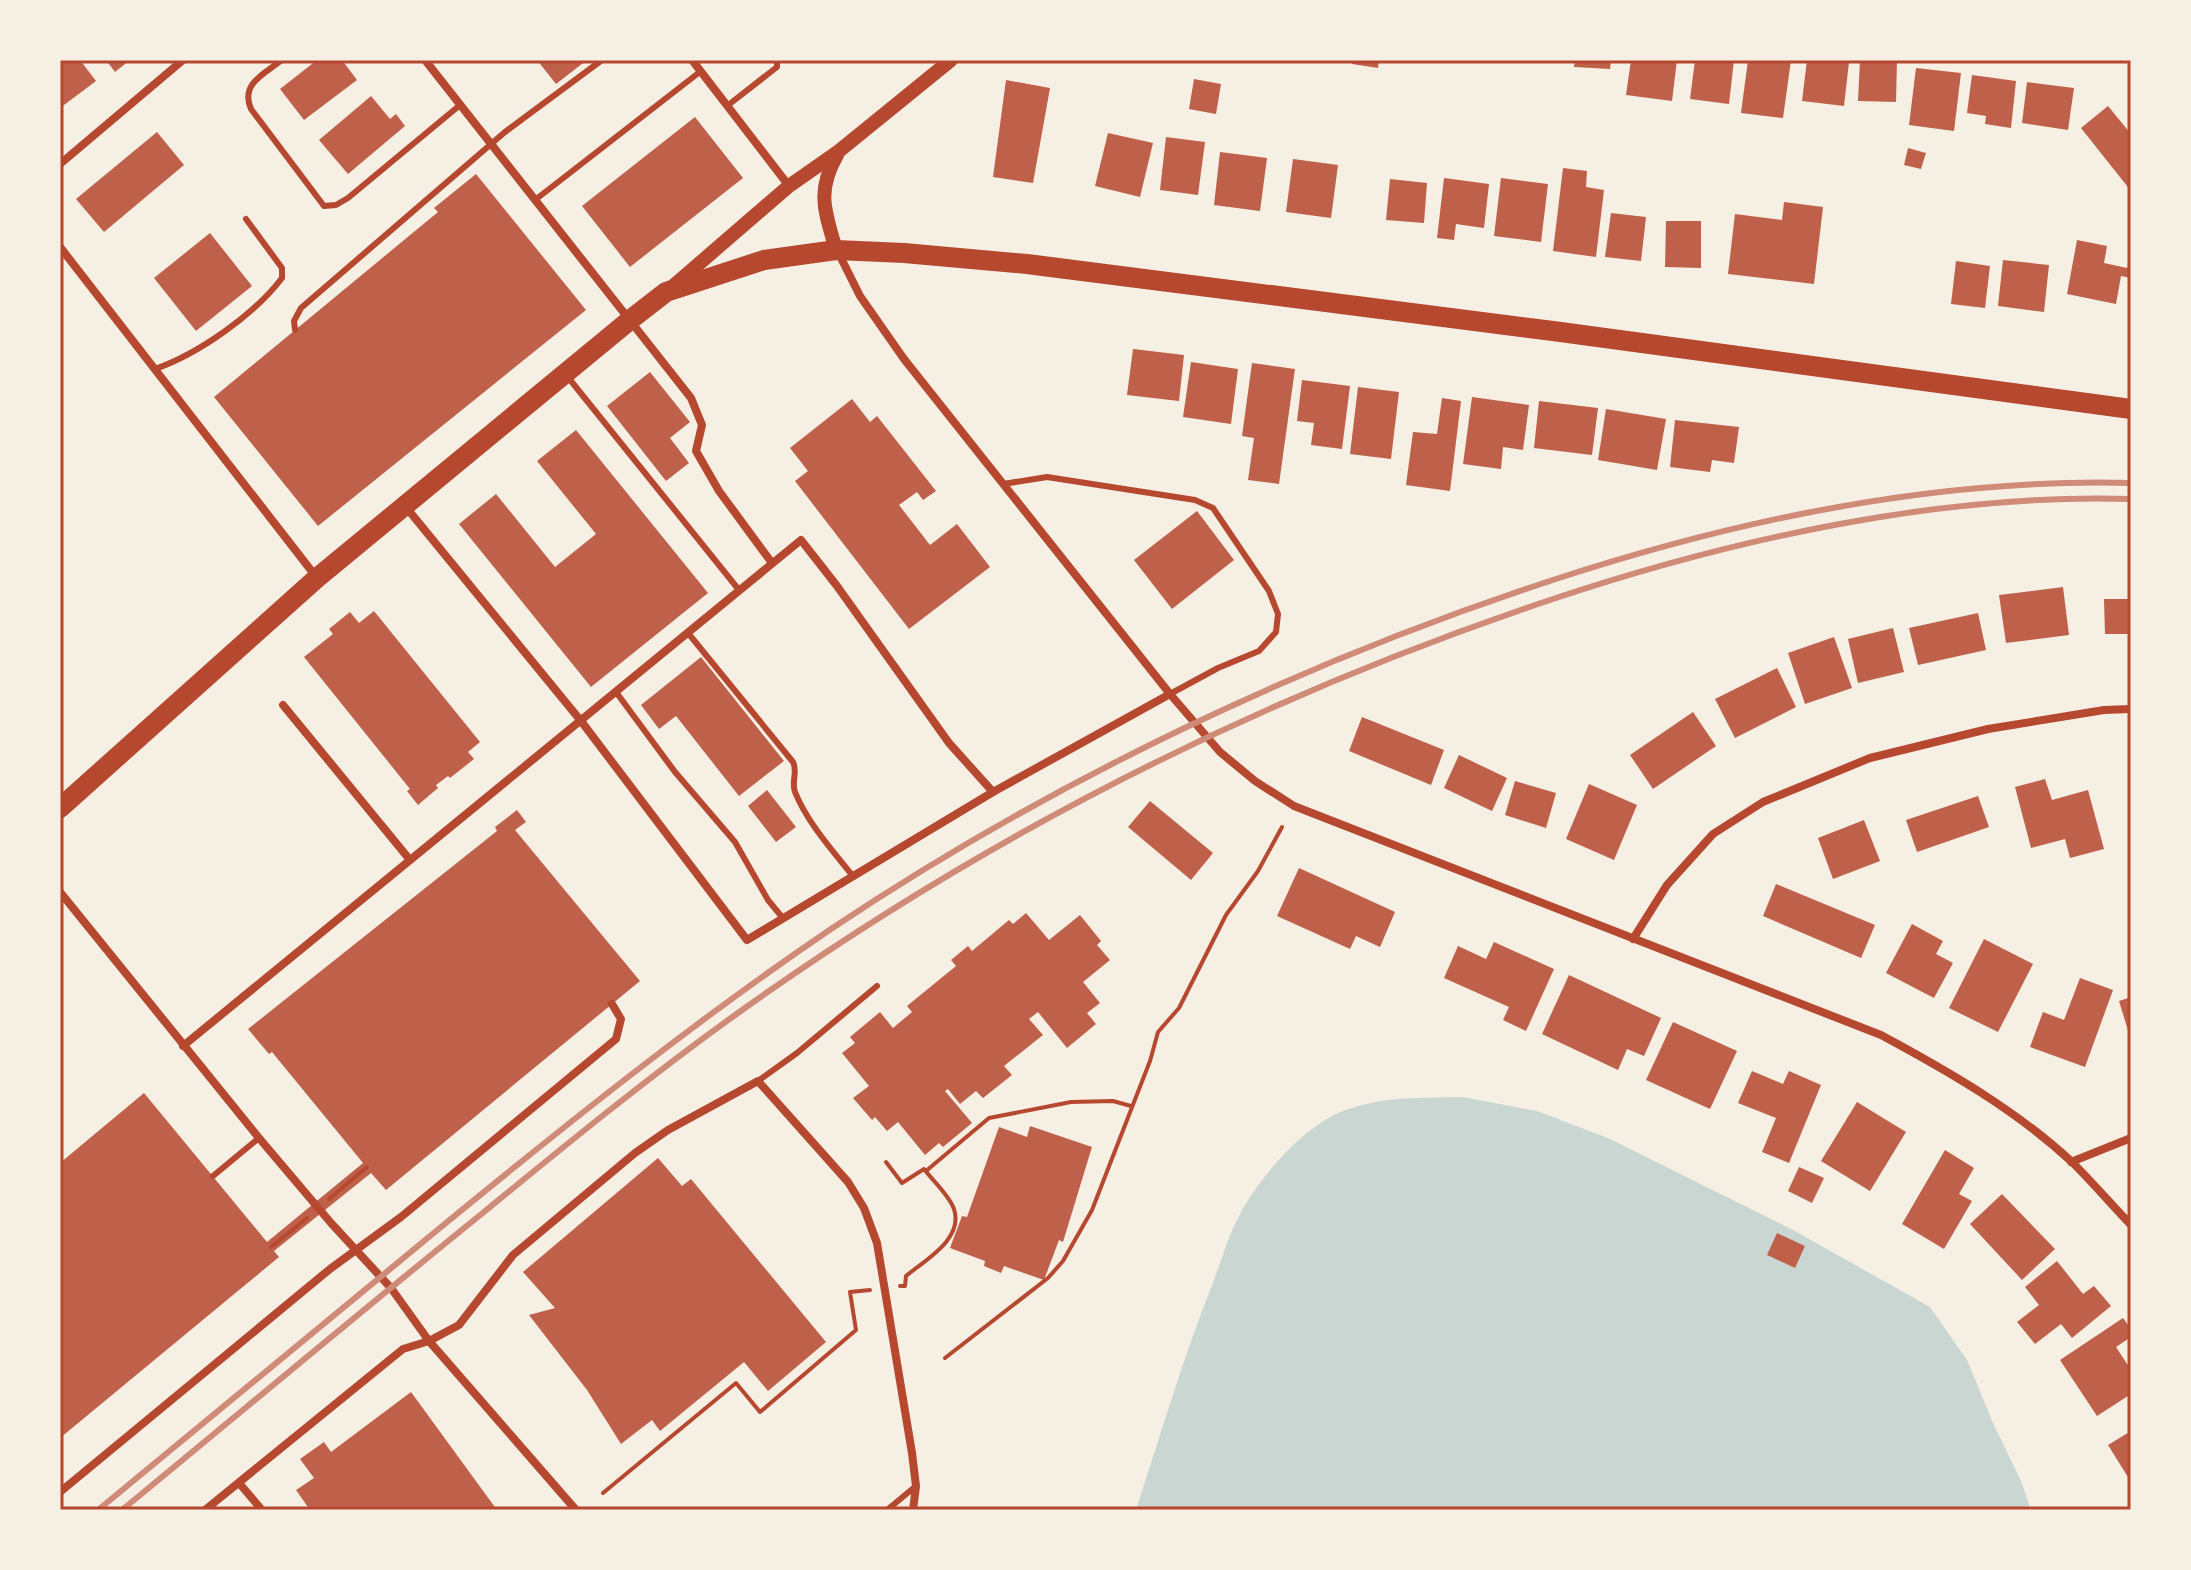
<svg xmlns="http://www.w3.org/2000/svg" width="2191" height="1570" viewBox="0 0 2191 1570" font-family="'Libre Baskerville',serif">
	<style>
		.water { fill: #c9d6d2 }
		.building { fill: #bf614a }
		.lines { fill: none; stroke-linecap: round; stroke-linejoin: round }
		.path { stroke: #b5482f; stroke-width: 4 }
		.service { stroke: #b5482f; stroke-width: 6 }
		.minor { stroke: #b5482f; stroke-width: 8 }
		.tertiary { stroke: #b5482f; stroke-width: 14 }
		.primary { stroke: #b5482f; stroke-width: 20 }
		.rail { stroke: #cf8b77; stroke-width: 6 }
		.neatline { fill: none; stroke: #b5482f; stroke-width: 3 }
	</style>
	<rect width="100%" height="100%" fill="#f6efe4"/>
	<!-- water -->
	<path class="water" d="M1463 1097 1537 1111 1610 1139 1793 1230 1930 1307 1967 1360 1993 1423 2021 1481 2031 1510H1136C1161 1433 1184 1355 1214 1280 1222 1259 1228 1237 1238 1218 1258 1179 1302 1127 1343 1111 1383 1096 1420 1098 1463 1097Z"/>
	<!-- building -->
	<g class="building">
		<path d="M68 60H80L96 81 60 108V66Z"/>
		<path d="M106 60H130L115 72Z"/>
		<path d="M317 60H342L357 80 304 120 280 89Z"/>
		<path d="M537 60H587L556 84Z"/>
		<path d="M1353 60H1379L1378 68 1352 64Z"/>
		<path d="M1575 60H1611L1610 69 1574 67Z"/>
		<path d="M1631 60H1677L1672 101 1626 95Z"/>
		<path d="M1695 60H1734L1729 104 1690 99Z"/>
		<path d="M1748 60H1791L1783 118 1741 113Z"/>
		<path d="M1807 60 1849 62 1844 106 1802 101Z"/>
		<path d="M1860 60H1897L1896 102 1858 101Z"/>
		<path d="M1916 68 1961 73 1954 131 1909 125Z"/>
		<path d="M1972 75 2016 81 2011 128 1985 124 1986 116 1967 113Z"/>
		<path d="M1194 79 1221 84 1216 114 1189 109Z"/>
		<path d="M1006 80 1050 88 1033 183 993 177Z"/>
		<path d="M2027 82 2074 88 2068 130 2022 123Z"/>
		<path d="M371 96 390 119 396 114 405 126 348 174 319 140Z"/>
		<path d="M2108 106 2131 134V191L2081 128Z"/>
		<path d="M695 117 743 178 630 267 582 206Z"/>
		<path d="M157 132 184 165 104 232 76 199Z"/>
		<path d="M1108 133 1153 143 1140 197 1095 186Z"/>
		<path d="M1166 137 1205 142 1198 195 1160 190Z"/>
		<path d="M1908 148 1926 153 1921 169 1904 165Z"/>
		<path d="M1220 152 1267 158 1260 211 1214 205Z"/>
		<path d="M1293 159 1338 165 1331 218 1286 212Z"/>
		<path d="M1563 168 1587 171 1586 187 1604 190 1596 257 1553 251Z"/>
		<path d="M476 174 586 310 318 526 214 397 438 212 434 208Z"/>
		<path d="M1444 178 1489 184 1484 228 1456 224 1454 240 1437 238Z"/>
		<path d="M1501 178 1548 184 1541 242 1494 236Z"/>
		<path d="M1390 179 1427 183 1424 223 1386 220Z"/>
		<path d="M1784 202 1823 207 1814 284 1728 274 1735 214 1782 220Z"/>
		<path d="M1611 213 1646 217 1641 261 1605 257Z"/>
		<path d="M1666 221H1701V268L1665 267Z"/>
		<path d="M210 233 252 286 196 331 154 278Z"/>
		<path d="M2077 240 2107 246 2104 263 2127 268 2131 257V278L2121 276 2116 304 2067 294Z"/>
		<path d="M2003 260 2049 265 2044 312 1998 306Z"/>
		<path d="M1956 261 1990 266 1985 308 1951 304Z"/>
		<path d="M1133 349 1184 355 1179 401 1127 395Z"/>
		<path d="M1191 362 1238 369 1231 424 1183 417Z"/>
		<path d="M1252 363 1295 369 1279 484 1248 480 1254 438 1242 436Z"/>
		<path d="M650 372 690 422 670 438 689 463 666 481 607 406Z"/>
		<path d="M1302 380 1350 386 1342 449 1311 445 1314 423 1297 421Z"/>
		<path d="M1358 387 1399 392 1391 459 1350 454Z"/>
		<path d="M1472 397 1529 405 1523 450 1503 447 1501 469 1463 464Z"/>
		<path d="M1442 398 1461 401 1450 491 1406 485 1413 432 1437 434Z"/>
		<path d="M852 399 870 422 877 416 936 491 923 500 917 492 899 505 930 545 957 524 990 567 909 629 795 481 808 471 790 448Z"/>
		<path d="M1539 401 1598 408 1592 455 1534 448Z"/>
		<path d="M1606 409 1666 419 1657 470 1598 460Z"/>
		<path d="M1675 420 1739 427 1734 463 1712 460 1710 472 1670 467Z"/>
		<path d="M576 430 708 593 591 687 459 524 496 494 555 567 596 534 537 461Z"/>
		<path d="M1197 511 1234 560 1172 609 1134 560Z"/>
		<path d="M2063 587 2069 635 2006 643 1999 595Z"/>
		<path d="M2104 599H2131V634H2105Z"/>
		<path d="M374 611 480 742 468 752 474 759 450 778 448 776 436 785 438 788 418 805 407 791 410 789 304 657 333 634 329 629 350 612 359 623Z"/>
		<path d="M1978 613 1986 650 1918 665 1909 628Z"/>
		<path d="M1893 628 1904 672 1858 683 1848 639Z"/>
		<path d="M1834 637 1852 688 1805 704 1788 653Z"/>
		<path d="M701 657 784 761 739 796 676 716 659 729 641 705Z"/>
		<path d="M1777 668 1796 707 1735 738 1715 699Z"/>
		<path d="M1693 712 1716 746 1653 789 1630 755Z"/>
		<path d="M1362 717 1444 750 1431 785 1349 751Z"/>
		<path d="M1459 755 1507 778 1492 811 1444 788Z"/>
		<path d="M2045 779 2052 800 2088 790 2104 849 2070 858 2065 839 2031 848 2015 787Z"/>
		<path d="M1515 781 1556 793 1546 828 1505 815Z"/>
		<path d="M1589 784 1637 805 1614 860 1566 839Z"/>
		<path d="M767 790 796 827 776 842 748 806Z"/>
		<path d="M1978 796 1989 827 1917 852 1906 820Z"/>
		<path d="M1150 801 1213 853 1191 880 1128 827Z"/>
		<path d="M517 810 526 822 515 830 640 981 386 1190 371 1173 274 1251 279 1257 60 1438V1163L144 1093 267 1242 363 1163 272 1052 269 1054 248 1029 497 831 495 827Z"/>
		<path d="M1864 820 1880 861 1833 879 1818 838Z"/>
		<path d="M1299 868 1395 912 1380 947 1356 936 1350 949 1277 916Z"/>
		<path d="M1776 884 1875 925 1861 958 1763 916Z"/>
		<path d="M1026 913 1049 940 1080 915 1101 941 1097 945 1110 960 1083 982 1100 1003 1087 1013 1096 1024 1067 1048 1038 1012 1029 1019 1043 1035 1004 1066 1012 1075 983 1098 976 1091 960 1104 948 1089 945 1091 972 1123 943 1147 939 1143 925 1155 898 1122 887 1131 875 1117 872 1120 853 1098 869 1086 842 1053 855 1043 850 1037 880 1012 893 1028 912 1012 907 1006 956 966 951 960 968 946 972 951 1009 920 1013 924Z"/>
		<path d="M1912 924 1943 941 1936 954 1953 963 1934 998 1886 973Z"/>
		<path d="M1984 939 2033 964 1998 1032 1949 1008Z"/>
		<path d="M1494 942 1554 969 1526 1031 1503 1020 1509 1007 1444 978 1458 946 1486 959Z"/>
		<path d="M1569 975 1661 1018 1644 1056 1627 1049 1618 1070 1542 1034Z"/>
		<path d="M2080 978 2113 990 2085 1067 2030 1047 2043 1012 2064 1020Z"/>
		<path d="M2131 997V1037H2130L2119 1001Z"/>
		<path d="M1673 1022 1737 1051 1710 1109 1646 1080Z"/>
		<path d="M1752 1071 1783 1084 1789 1071 1821 1085 1789 1163 1762 1152 1776 1118 1738 1103Z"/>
		<path d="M1857 1102 1906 1132 1870 1191 1821 1161Z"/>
		<path d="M1030 1126 1092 1147 1063 1242 1059 1240 1044 1280 1004 1266 1001 1273 984 1266 985 1261 950 1248 962 1216 967 1217 999 1127 1027 1137Z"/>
		<path d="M1945 1150 1974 1168 1959 1194 1972 1201 1944 1249 1902 1224Z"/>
		<path d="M658 1158 682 1186 691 1179 826 1342 768 1391 744 1362 660 1431 652 1420 621 1444 587 1390 529 1315 555 1308 523 1272Z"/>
		<path d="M1799 1167 1824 1178 1812 1203 1788 1191Z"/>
		<path d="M2002 1194 2055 1249 2022 1280 1970 1224Z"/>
		<path d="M1777 1233 1805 1246 1795 1268 1767 1255Z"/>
		<path d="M2057 1261 2083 1294 2094 1286 2111 1306 2072 1338 2061 1324 2035 1344 2017 1322 2039 1305 2025 1287Z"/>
		<path d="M2123 1318 2131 1329V1337L2116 1347 2131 1370V1394L2097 1416 2060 1360Z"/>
		<path d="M411 1392 497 1510H310L296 1490 314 1478 300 1459 324 1442 331 1452Z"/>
		<path d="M2131 1431V1482L2108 1445Z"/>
	</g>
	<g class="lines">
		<!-- path -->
		<g class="path">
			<path d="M886 1162 902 1183 924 1169C933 1181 949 1195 954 1209 964 1239 925 1260 906 1276L905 1286H900"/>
			<path d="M926 1171 989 1118 1071 1102 1113 1101 1131 1106"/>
			<path d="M329 1199 367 1167"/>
			<path d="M271 1247 307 1218"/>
			<path d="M945 1358 1048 1278 1063 1261 1092 1210 1150 1061 1158 1032 1179 1008 1226 915 1258 871 1282 827"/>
			<path d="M603 1493 736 1383 760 1412 856 1330 850 1292 870 1290"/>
		</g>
		<!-- service -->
		<g class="service">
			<path d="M282 60C264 74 240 84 251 109L324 206 336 205 348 198 460 105"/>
			<path d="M727 106 777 67V60"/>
			<path d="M535 200 701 71"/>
			<path d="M295 330 294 321 301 308 505 132 602 60"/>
			<path d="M155 369C198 354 254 315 282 278V268L246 219"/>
			<path d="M567 376 739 590"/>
			<path d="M1003 484 1047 477 1195 500 1213 508 1269 591 1278 614 1276 632 1259 651 1218 668 1170 694"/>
			<path d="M688 633 793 762C798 772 791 782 795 792 807 822 832 850 852 875"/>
			<path d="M616 692 675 772 735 842 768 900 782 917"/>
			<path d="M758 1081 797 1053 877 986"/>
			<path d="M213 1176 259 1138"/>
			<path d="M887 1510 916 1486"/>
		</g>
		<!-- minor -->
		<g class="minor">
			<path d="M425 60 691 398 702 425 696 451 719 491 772 563"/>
			<path d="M692 60 789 186"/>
			<path d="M60 164 183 60"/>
			<path d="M60 247 317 578"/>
			<path d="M837 250 860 296 904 359 1170 694 1220 752 1255 781 1294 806 1881 1035C1948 1071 2016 1110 2072 1162 2092 1182 2111 1204 2131 1225"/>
			<path d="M405 506 581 721 747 940 993 792 1170 694"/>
			<path d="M283 705 410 860"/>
			<path d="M60 892 259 1138 331 1223 391 1288 429 1341 576 1510"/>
			<path d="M1633 939 1667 885 1713 834 1763 802 1870 758 1988 729 2104 710 2131 709"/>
			<path d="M183 1046 801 540 837 586 949 743 993 792"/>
			<path d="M2071 1162 2131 1138"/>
			<path d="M239 1483 262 1510"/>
			<path d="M60 1492 330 1269 401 1217 616 1039 621 1019 612 1004"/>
			<path d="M205 1510 403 1349 429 1341 459 1325 513 1255 635 1153 668 1130 758 1081 848 1182 864 1208 877 1243 912 1453 916 1486 913 1510"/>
		</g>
		<!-- tertiary -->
		<g class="tertiary">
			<path d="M836 250C825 211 816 192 837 155"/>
			<path d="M672 287 789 186 839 151 951 60"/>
		</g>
		<!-- primary -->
		<path class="primary" d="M60 808 317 578 630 320 666 292 764 260 836 250 904 253 1027 264 1553 331 2131 409"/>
		<!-- rail -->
		<g class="rail">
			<path d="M98 1510C212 1416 326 1321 441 1227 568 1123 695 1021 831 929 1052 781 1304 661 1556 579 1740 519 1937 478 2131 483"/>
			<path d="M122 1510C241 1412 359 1313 479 1216 568 1143 657 1070 752 1003 998 829 1268 694 1553 599 1733 539 1941 493 2131 499"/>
		</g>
	</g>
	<!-- border -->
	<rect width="2191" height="1570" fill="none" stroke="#f6efe4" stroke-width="124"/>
	<rect x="62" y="62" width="2067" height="1446" class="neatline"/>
</svg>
